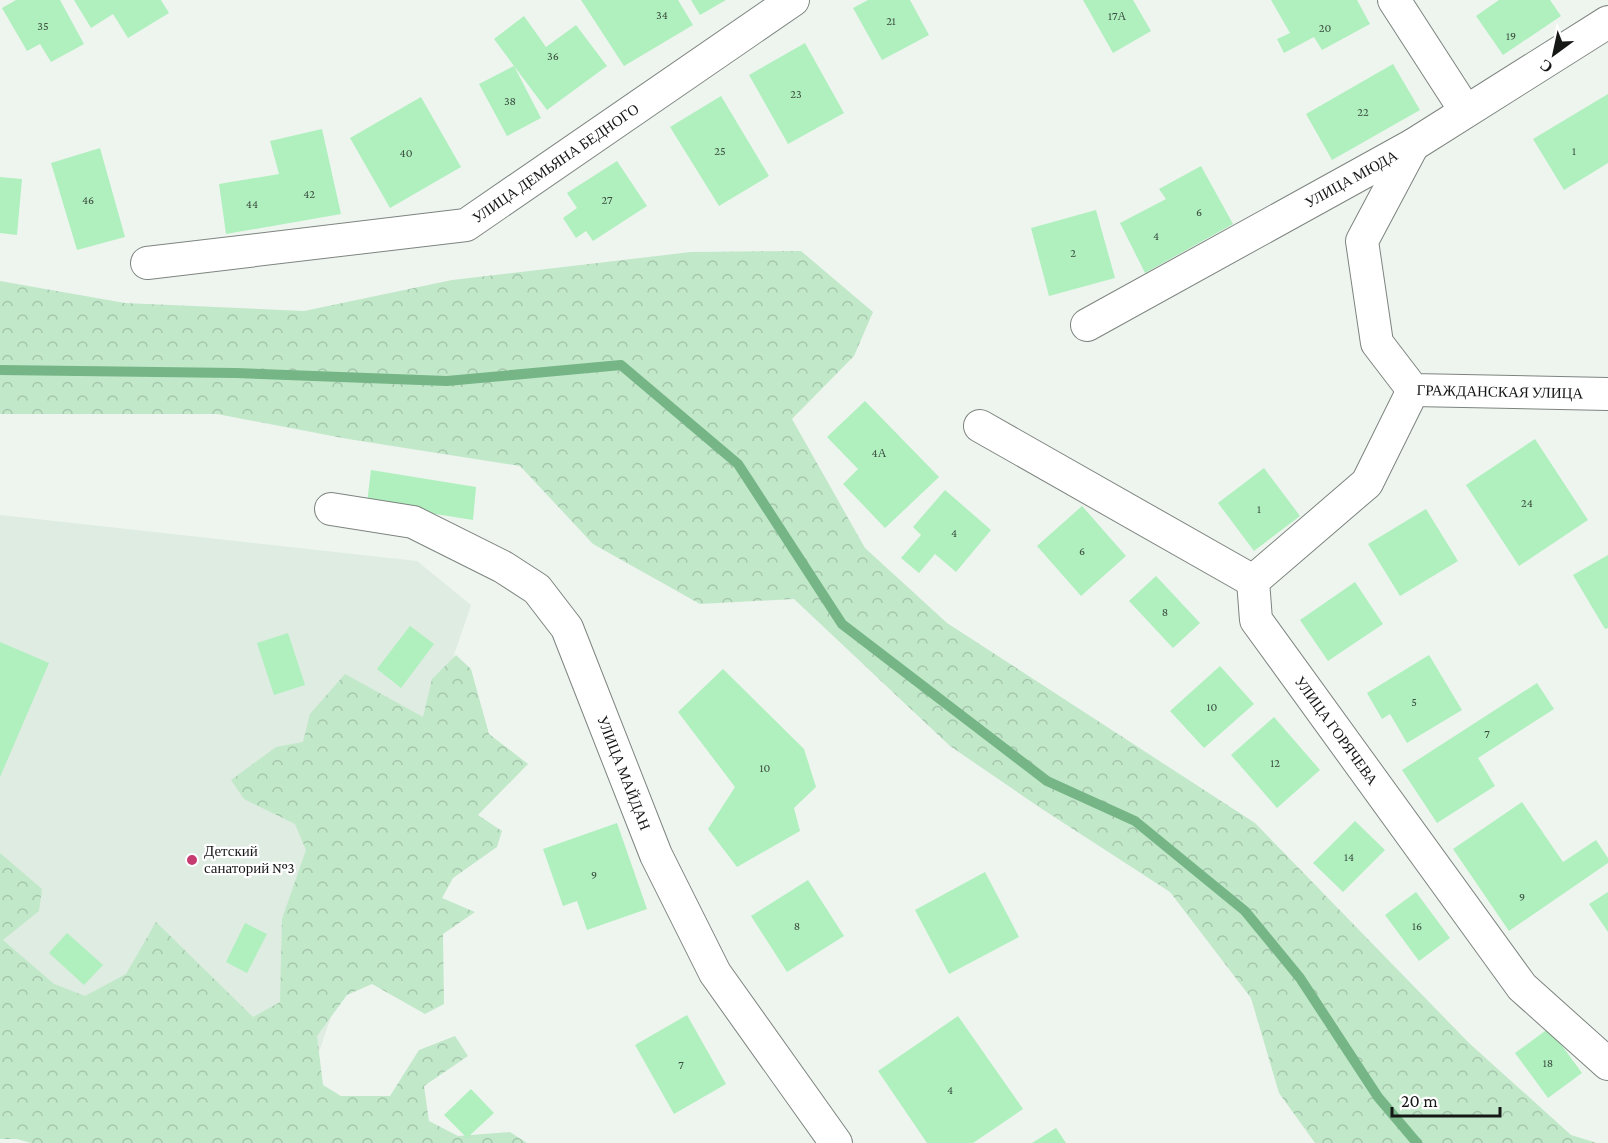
<svg xmlns="http://www.w3.org/2000/svg" width="1608" height="1143" viewBox="0 0 1608 1143" font-family="'Crimson Pro',serif">
	<style>
		.built { fill: #deece1 }
		.forest { fill: url(#forest-crowns) }
		.lines { fill: none; stroke-linecap: round; stroke-linejoin: round }
		.stream { stroke: #75b586; stroke-width: 10 }
		.building { fill: #aff0be }
		.street-casing { stroke: #7d847f; stroke-width: 34 }
		.street { stroke: #fff; stroke-width: 32 }
		.poi-dot { fill: #c63b70; stroke: #fff; stroke-width: 2 }
		.labels { text-anchor: middle; dominant-baseline: central; stroke-width: 4.5; stroke-linejoin: round; paint-order: stroke }
		.number-label { font-size: 12px; fill: #3c4e40 }
		.street-label { font-size: 15px; fill: #161816; stroke: #fff }
		.poi-label { font-size: 15px; fill: #161816; stroke: #fff; text-anchor: start }
	</style>
	<defs>
		<pattern id="forest-crowns" width="20" height="18" patternUnits="userSpaceOnUse" patternTransform="scale(1.5)"><rect width="20" height="18" fill="#c1e8c9"/><path d="M2 6a3 3 0 1 1 6 0M12 15a3 3 0 1 1 6 0" fill="none" stroke="#a5c6ac"/></pattern>
	</defs>
	<rect width="100%" height="100%" fill="#eef5ef"/>
	<!-- built -->
	<path class="built" d="M0 515 417 561 471 605 288 1143H74L0 1115Z"/>
	<!-- forest -->
	<g class="forest">
		<path d="M801 251 873 312 854 356 792 419 865 548 947 623 1255 823 1469 1043 1571 1135 1597 1143H1315L1279 1093 1251 998 1170 892 1039 807 950 746 794 599 700 604 593 544 520 466 348 439 217 414H0V281L125 303 304 311 452 280 691 252Z"/>
		<path d="M456 655 471 669 489 734 528 764 478 815 502 831 497 847 453 878 442 898 475 912 443 934 444 1004 425 1014 372 984 347 995 317 1036 323 1085 341 1096H390L419 1050 455 1036 468 1056 424 1086 429 1121 458 1136 510 1132 527 1143H31L17 1139H0V853L42 889 39 911 3 940 54 984 85 996 126 974 156 922 253 1017 280 1002 282 919 306 850 295 824 244 799 231 780 276 747 303 742 310 714 345 674 423 717 432 679Z"/>
	</g>
	<g class="lines">
		<!-- stream -->
		<path class="stream" d="M0 370 236 373 447 381 621 365 738 464 842 624 1047 781 1135 821 1245 911 1300 978 1378 1097 1417 1143"/>
	</g>
	<!-- building -->
	<g class="building">
		<path d="M16 0H60L84 44 51 62 40 44 27 51 2 8Z"/>
		<path d="M74 0H161L169 13 128 38 113 14 91 28Z"/>
		<path d="M581 0H678L693 25 624 66Z"/>
		<path d="M691 0H726L700 15Z"/>
		<path d="M868 0H910L929 35 882 60 853 8Z"/>
		<path d="M1083 0H1133L1151 31 1113 53Z"/>
		<path d="M1271 0H1357L1370 24 1322 50 1314 37 1284 53 1277 39 1290 33Z"/>
		<path d="M1499 0H1550L1561 16 1503 55 1476 16Z"/>
		<path d="M524 16 546 47 576 25 607 66 547 110 514 66 541 118 507 136 479 84 514 66 494 39Z"/>
		<path d="M805 43 844 113 788 144 749 75Z"/>
		<path d="M1393 64 1420 110 1332 160 1306 114Z"/>
		<path d="M1608 94V163L1564 190 1533 139Z"/>
		<path d="M721 96 769 176 719 206 670 127Z"/>
		<path d="M421 97 461 167 390 208 350 138Z"/>
		<path d="M322 129 341 214 226 234 219 184 279 174 270 141Z"/>
		<path d="M100 148 125 237 77 250 51 163Z"/>
		<path d="M617 161 647 206 593 241 586 231 576 238 563 218 577 208 567 193Z"/>
		<path d="M1201 166 1233 224 1145 273 1120 223 1166 199 1159 189Z"/>
		<path d="M0 177 22 179 17 235 0 233Z"/>
		<path d="M1096 210 1115 278 1049 296 1031 228Z"/>
		<path d="M865 401 939 477 885 528 843 484 858 469 827 437Z"/>
		<path d="M1535 439 1588 520 1519 566 1466 485Z"/>
		<path d="M1264 468 1300 516 1254 551 1218 503Z"/>
		<path d="M371 470 476 487 473 520 367 503Z"/>
		<path d="M945 490 991 530 956 572 935 554 919 573 901 558 921 535 913 527Z"/>
		<path d="M1082 506 1126 556 1081 596 1037 546Z"/>
		<path d="M1426 509 1458 561 1400 596 1368 544Z"/>
		<path d="M1608 555V628L1605 629 1573 575Z"/>
		<path d="M1156 576 1200 623 1173 648 1129 601Z"/>
		<path d="M1355 582 1383 624 1328 661 1300 620Z"/>
		<path d="M410 626 434 644 401 688 377 669Z"/>
		<path d="M288 633 305 685 274 695 257 643Z"/>
		<path d="M0 642 49 663 0 777Z"/>
		<path d="M1429 655 1462 710 1407 743 1390 714 1382 719 1367 693Z"/>
		<path d="M1220 666 1254 704 1204 748 1170 711Z"/>
		<path d="M723 669 804 749 816 787 794 808 800 831 737 867 708 829 735 787 678 712Z"/>
		<path d="M1537 683 1554 709 1478 758 1495 786 1437 823 1402 770Z"/>
		<path d="M1274 717 1320 770 1277 808 1231 755Z"/>
		<path d="M1522 802 1563 862 1596 840 1608 858V863L1509 931 1453 849Z"/>
		<path d="M1355 821 1385 850 1343 892 1313 863Z"/>
		<path d="M617 823 647 909 587 930 577 901 563 906 543 849Z"/>
		<path d="M985 872 1019 937 949 974 915 910Z"/>
		<path d="M808 880 844 936 787 972 751 916Z"/>
		<path d="M1416 892 1450 938 1419 961 1385 915Z"/>
		<path d="M1608 892V932L1589 904Z"/>
		<path d="M245 923 267 934 247 973 226 962Z"/>
		<path d="M67 933 103 965 84 985 49 953Z"/>
		<path d="M687 1015 726 1084 674 1114 635 1045Z"/>
		<path d="M958 1016 1023 1109 973 1143H927L878 1071Z"/>
		<path d="M1549 1028 1582 1073 1548 1098 1515 1053Z"/>
		<path d="M471 1089 494 1113 467 1138 444 1115Z"/>
		<path d="M1056 1128 1066 1143H1032Z"/>
	</g>
	<g class="lines">
		<!-- street casing -->
		<g class="street-casing">
			<g id="street">
				<path d="M1394 0 1465 110"/>
				<path id="s1" d="M1413 145 1362 241 1377 343 1413 390 1608 394"/>
				<path id="s2" d="M147 263 466 225 793 0"/>
				<path id="s3" d="M1087 325 1413 145 1608 22"/>
				<path id="s4" d="M1413 390 1367 483 1253 581 1256 620 1522 987 1608 1064"/>
				<path d="M980 426 1253 581"/>
				<path id="s5" d="M331 509 413 522 503 567 537 589 567 628 656 855 715 973 836 1143"/>
			</g>
		</g>
		<!-- street -->
		<use href="#street" class="street"/>
	</g>
	<!-- markers -->
	<circle class="poi-dot" cx="192" cy="860" r="6"/>
	<g class="labels">
		<!-- number labels -->
		<g class="number-label">
			<text x="662" y="15">34</text>
			<text x="1117" y="16">17А</text>
			<text x="891" y="21">21</text>
			<text x="43" y="26">35</text>
			<text x="1325" y="28">20</text>
			<text x="1511" y="36">19</text>
			<text x="553" y="56">36</text>
			<text x="796" y="94">23</text>
			<text x="510" y="101">38</text>
			<text x="1363" y="112">22</text>
			<text x="720" y="151">25</text>
			<text x="1574" y="151">1</text>
			<text x="406" y="153">40</text>
			<text x="309" y="194">42</text>
			<text x="88" y="200">46</text>
			<text x="607" y="200">27</text>
			<text x="252" y="204">44</text>
			<text x="1199" y="212">6</text>
			<text x="1156" y="236">4</text>
			<text x="1073" y="253">2</text>
			<text x="879" y="453">4А</text>
			<text x="1527" y="503">24</text>
			<text x="1259" y="509">1</text>
			<text x="954" y="533">4</text>
			<text x="1082" y="551">6</text>
			<text x="1165" y="612">8</text>
			<text x="1414" y="702">5</text>
			<text x="1212" y="707">10</text>
			<text x="1487" y="734">7</text>
			<text x="1275" y="763">12</text>
			<text x="765" y="768">10</text>
			<text x="1349" y="857">14</text>
			<text x="594" y="875">9</text>
			<text x="1522" y="897">9</text>
			<text x="797" y="926">8</text>
			<text x="1417" y="926">16</text>
			<text x="1548" y="1063">18</text>
			<text x="681" y="1065">7</text>
			<text x="950" y="1090">4</text>
		</g>
		<!-- street labels -->
		<g class="street-label">
			<text stroke="none"><textPath href="#s2" startOffset="430">УЛИЦА ДЕМЬЯНА БЕДНОГО</textPath></text>
			<text stroke="none"><textPath href="#s3" startOffset="302">УЛИЦА МЮДА</textPath></text>
			<text stroke="none"><textPath href="#s1" startOffset="358">ГРАЖДАНСКАЯ УЛИЦА</textPath></text>
			<text stroke="none"><textPath href="#s4" startOffset="430">УЛИЦА ГОРЯЧЕВА</textPath></text>
			<text stroke="none"><textPath href="#s5" startOffset="429">УЛИЦА МАЙДАН</textPath></text>
		</g>
		<!-- poi labels -->
		<g class="poi-label">
			<text x="204" y="851">Детский<tspan x="204" dy="17">санаторий №3</tspan></text>
		</g>
	</g>
	<!-- north arrow -->
	<g transform="translate(1554 54) rotate(213)" stroke="#ffffff" stroke-width="4.5" paint-order="stroke">
	<path d="M0-4.5L10 22L0 15L-10 22Z" fill="#161816"/>
	<text y="-9" font-size="16" font-weight="bold" text-anchor="middle" fill="#161816">С</text>
	</g>
	<!-- scale -->
	<path d="M1392 1107v9h108v-9" fill="none" stroke="#161816" stroke-width="3"/>
	<text x="1401" y="1107" font-size="18" fill="#161816" stroke="#ffffff" stroke-width="4.5" paint-order="stroke">20 m</text>
</svg>
